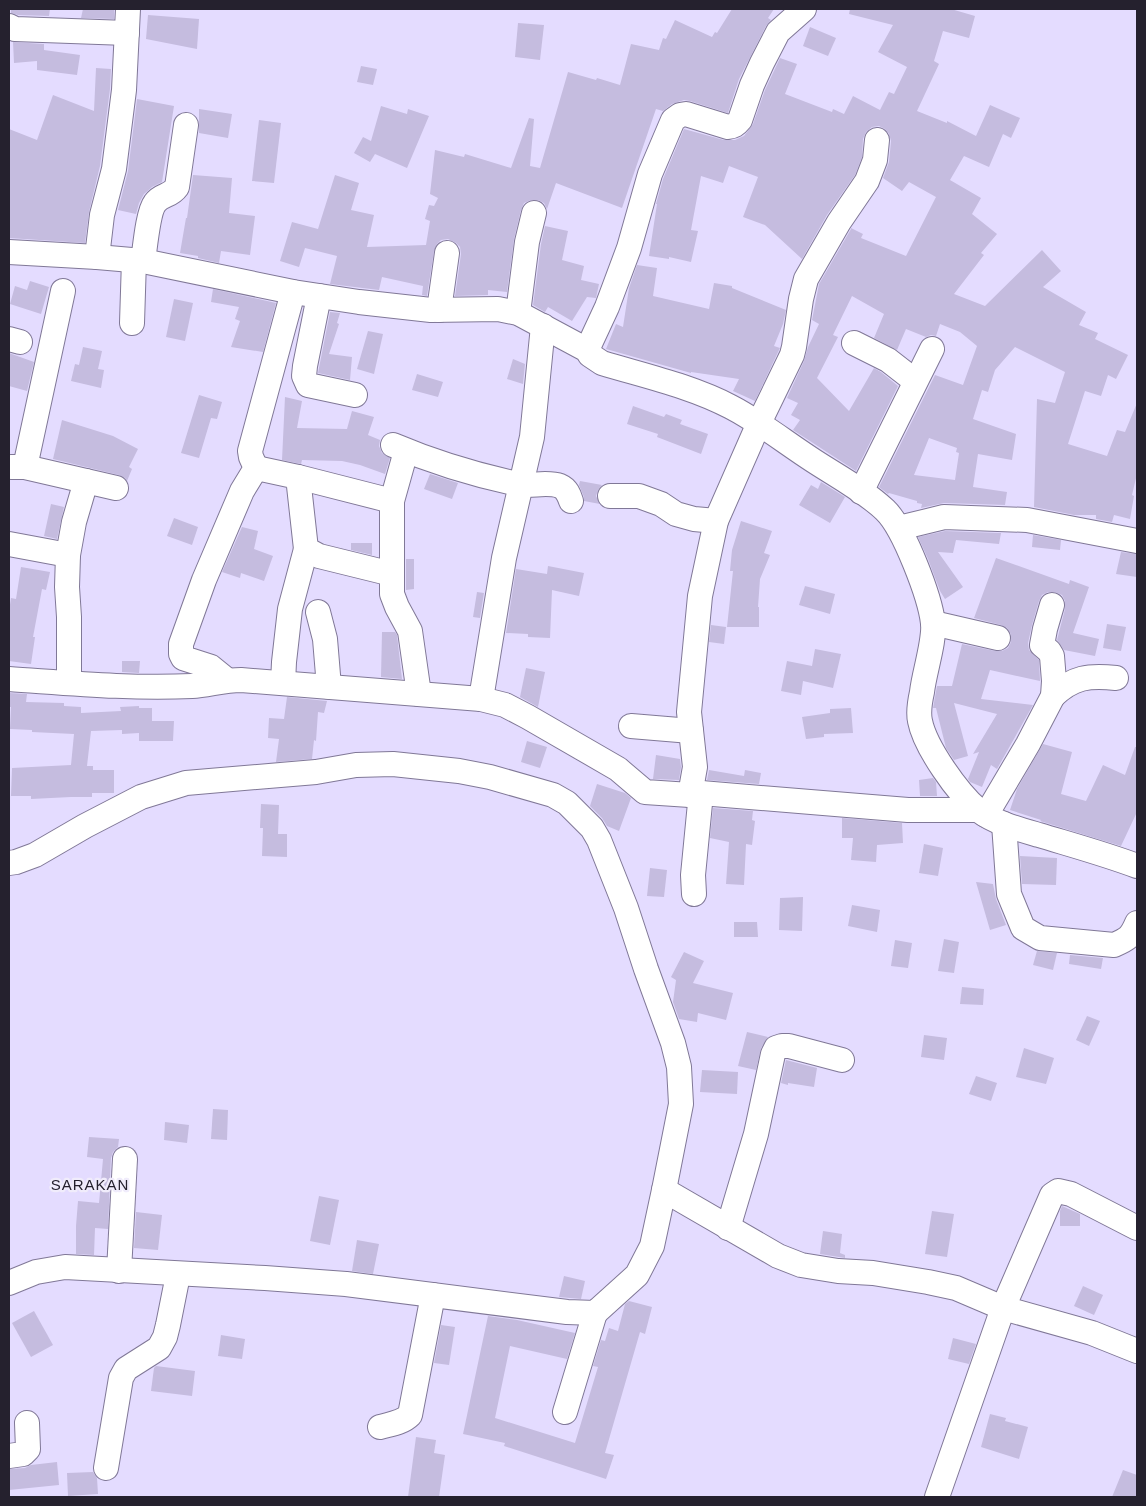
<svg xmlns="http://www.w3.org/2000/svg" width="1146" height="1506" viewBox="0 0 1146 1506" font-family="Helvetica,sans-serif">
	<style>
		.building { fill: #c5bcdf; fill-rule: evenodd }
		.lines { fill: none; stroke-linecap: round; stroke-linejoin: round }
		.minor-casing { stroke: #807897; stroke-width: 26 }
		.minor { stroke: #fff; stroke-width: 24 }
		.labels { text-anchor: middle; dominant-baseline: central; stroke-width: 4.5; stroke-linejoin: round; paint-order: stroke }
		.quarter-label { font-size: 15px; letter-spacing: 1px; fill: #25212e; stroke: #f0ecfb }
	</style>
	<rect width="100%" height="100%" fill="#e4dcff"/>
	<!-- building -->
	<g class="building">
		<path d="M11 9H50L49 16 18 15 11 13Z"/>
		<path d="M83 9H114V19L81 18Z"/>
		<path d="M732 9H774L768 18 771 20 766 26 739 79 728 113 690 101 684 100 672 104 663 111 656 109 622 208 556 183 547 209 544 203 538 200H531L524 203 521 210 514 239 507 292 488 290V295L455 296 461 254 460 247 456 243 448 239 441 240 437 244 434 251 427 296 422 295 423 286 382 277 379 290 330 284 337 256 305 248 299 267 280 261 292 222 318 229 335 175 359 183 351 210 374 215 367 247 426 245 430 221 425 219 429 205 434 206 438 198 430 194 435 150 464 157 465 154 511 168 529 118 534 119 530 166 540 168 568 72 596 80 597 78 620 85 631 44 659 50 663 38 666 39 675 20 712 37 715 32 717 33Z"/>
		<path d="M850 9H951L975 16 969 38 943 31 934 61 939 64 917 111 947 123V121L976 136 990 105 1020 118 1011 138 1003 134 989 167 964 156 950 180 981 198 972 214 997 234 981 253 984 255 954 294 985 306 1042 250 1061 271 1043 287 1086 312 1079 325 1098 333 1095 339 1128 355 1116 379 1108 375 1101 396 1085 391 1068 444 1107 456 1117 430 1125 432 1137 403V474L1132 495 1134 496 1130 519 1114 515 1112 522 1096 519V515H1074L1034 507 1037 399 1055 403 1065 372 1015 347 995 370 988 392 982 390 973 419 1016 434 1012 460 978 454 973 487 1007 492 1005 505 944 503 921 508 922 504 917 503V501L889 493 888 494 879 487 935 375 963 385 977 346 960 332 940 324 936 336 931 335 926 337 906 329 897 350 874 338 884 314 852 296 833 335 838 337 817 378 849 411 874 368 881 372 898 386 856 471 793 430 800 420 791 415 798 403 787 398 804 361 808 347 819 324 812 320 819 284 851 229V228L863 234 861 238 906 256 936 197 909 182 902 191 883 178 889 162 891 141 889 134 885 129 879 126 872 127 866 132 863 139 862 157 855 175 827 215 802 259 765 225 743 217 758 177 729 166 723 183 701 176 691 230 698 231 691 262 669 257V259L649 256 657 204H656L663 179 684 129 724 140H735L744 136 753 124 765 90 780 58 797 64 785 94 832 112 833 109 844 114 853 96 880 110 889 92 894 94 907 67 878 52 893 25 849 14ZM929 438 957 448 956 452 959 453 955 480 914 475Z"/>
		<path d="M148 15 199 19 197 49 146 39Z"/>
		<path d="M518 23 544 25 540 60 515 57Z"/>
		<path d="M810 27 836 38 828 56 803 46Z"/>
		<path d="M13 42 44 44V50L80 55 77 75 37 70V61L14 63Z"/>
		<path d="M361 66 377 69 373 85 357 82Z"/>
		<path d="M96 68 111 69 110 89 100 166 89 212 85 243 9 238V129L37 140 53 95 94 111Z"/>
		<path d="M137 99 174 106 162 182 152 187 144 194 139 203 136 214 118 210 128 171Z"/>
		<path d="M381 106 407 114 408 109 429 116 407 168 375 154 370 162 354 153 363 137 371 141Z"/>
		<path d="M199 109 232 114 228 138 199 133Z"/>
		<path d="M259 120 281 123 274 183 252 181Z"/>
		<path d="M193 175 232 178 229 213 255 216 250 255 221 251 219 263 198 258V256L180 253 186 218H187Z"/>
		<path d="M545 226 568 231 562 260 584 266 581 280 599 284 596 298 587 297 572 321 548 307 545 312 533 305 541 244Z"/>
		<path d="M637 265 657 268 653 296 709 309 714 283 732 286V288L786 310 783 324 774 346 780 348 779 350 755 401 733 391 739 379 691 372V373L606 349 616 324 623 327 629 288Z"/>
		<path d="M30 281 49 287 41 314 10 304 15 286 27 290Z"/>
		<path d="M213 289 276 303 263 352 231 347 240 321 235 319 239 307 211 302Z"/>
		<path d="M174 299 193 303 185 341 166 337Z"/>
		<path d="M330 312 340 313 337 323 339 324 329 354 352 357 350 380 318 373Z"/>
		<path d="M368 331 383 334 374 374 357 369Z"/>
		<path d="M83 347 102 351 98 369 104 370 101 388 71 381 75 364 79 365Z"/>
		<path d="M9 353 34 362 27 391 9 386Z"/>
		<path d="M513 359 525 364 523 384 507 379Z"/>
		<path d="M417 374 443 382 438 397 412 390Z"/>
		<path d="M199 395 222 402 217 419 211 418 199 458 181 453Z"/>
		<path d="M285 397 302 401 297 428 347 429 352 411 374 417 368 435 380 440 379 446 382 453 390 458 385 474 360 465 342 461 302 460 301 464 282 460Z"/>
		<path d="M633 406 664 417 666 414 682 420 680 424 708 434 701 454 657 437 658 434 627 424Z"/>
		<path d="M62 420 113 436 138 449 129 467 132 469 127 481 125 478 119 475 53 459Z"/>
		<path d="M430 474 458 483 452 499 424 489Z"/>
		<path d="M580 481 602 485 598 490 596 496 600 504 584 501V497L579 485Z"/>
		<path d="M821 482 845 497 830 523 799 505 811 485 818 489Z"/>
		<path d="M51 504 64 507 57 539 44 536Z"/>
		<path d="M174 518 198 527 192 545 167 536Z"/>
		<path d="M741 521 772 531 764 553 770 555 760 579 758 607H759V627H727L733 571H730L732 550Z"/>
		<path d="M242 527 258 531 254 549 273 556 264 581 241 573 240 578 222 572Z"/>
		<path d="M945 531 1001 533 999 544 956 540 953 553 938 552 963 587 945 599 940 591 928 559 918 537Z"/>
		<path d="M1033 535 1061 540 1060 550 1032 547Z"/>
		<path d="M351 543H372V555L351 550Z"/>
		<path d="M1121 552 1137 554V577L1116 574Z"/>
		<path d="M996 558 1069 584 1070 580 1089 587 1073 633 1099 639 1095 656 1064 650 1057 640 1065 609V601L1062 595 1055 592H1048L1042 595 1039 601 1032 625 1028 643 1029 650 1039 660 1040 681 990 670 981 699 1033 705 997 769 991 765 982 787 970 782 968 779 979 752 973 754 997 714 954 703 968 756 954 760 946 748 936 708H933L937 686H952L962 644 995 651H1002L1008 648 1011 642V634L1007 628 1001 625 974 618Z"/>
		<path d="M406 559H414V589L406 590Z"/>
		<path d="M548 566 584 573 579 596 552 590 550 638 528 637V634L506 633 516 569 547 574Z"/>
		<path d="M21 567 50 572 46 590 42 589 33 637H35L31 664 9 661V611L11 598 16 599Z"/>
		<path d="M805 586 835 594 830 614 799 605Z"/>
		<path d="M477 592 484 593 480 618 473 617Z"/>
		<path d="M1107 624 1126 627 1121 651 1103 648Z"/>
		<path d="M711 625 726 627 724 644 709 642Z"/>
		<path d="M382 632H395L397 635 402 679 381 677Z"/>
		<path d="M815 649 841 654 833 688 803 681 801 695 781 691 787 661 812 666Z"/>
		<path d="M122 661H140L139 673 122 672Z"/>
		<path d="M526 668 545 672 538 707 520 697Z"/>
		<path d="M9 693 27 694 26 702 64 703V706L81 707V713L121 711 120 707 139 706V708H152V721H174L173 741H139V733L122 734V730L91 731 87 766H93V770H114V793H92V797H71L31 799V796H11L12 768 71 765 74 734 32 732V730L10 729 11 707H9Z"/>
		<path d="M287 697 327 701 324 713 318 712 316 741 314 740 312 759 276 762 279 739 268 738 269 718 284 719Z"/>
		<path d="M851 708 853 733 824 734V737L806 739 802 717 830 713V709Z"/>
		<path d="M527 741 547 747 540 768 521 762Z"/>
		<path d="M1043 744 1072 752 1061 794 1086 801 1103 765 1125 775 1135 747H1137V812L1121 846 1040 821 1041 820 1010 810 1017 789Z"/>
		<path d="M656 755 680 759 681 767 679 780 653 779Z"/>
		<path d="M709 770 744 776 745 770 761 773 759 784 707 780Z"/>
		<path d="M933 778 936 782 937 796H920L919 780Z"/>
		<path d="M597 784 625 793 631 798 619 831 607 826 602 818 590 806Z"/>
		<path d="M261 804 279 805 278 834H287V857L262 856 263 828H260Z"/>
		<path d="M713 808 753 811 752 820 755 821 752 845 746 844 744 885 726 884 729 842 710 838Z"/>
		<path d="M842 818 902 823 903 843 877 845 876 862 851 860 853 838H842Z"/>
		<path d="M924 844 943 848 938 876 919 873Z"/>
		<path d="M1020 856 1057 858 1056 885 1022 884Z"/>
		<path d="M650 868 667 870 664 897 647 896Z"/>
		<path d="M976 882 993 884 996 899 1006 925 990 930Z"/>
		<path d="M803 897 802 931 779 930 780 898Z"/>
		<path d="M852 905 880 910 877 932 848 926Z"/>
		<path d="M734 922H757L758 937H734Z"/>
		<path d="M944 939 959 942 954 973 938 971Z"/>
		<path d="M895 940 912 943 908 968 891 966Z"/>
		<path d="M1037 951 1057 953 1053 970 1033 965Z"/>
		<path d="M684 952 704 961 693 983 733 993 726 1020 698 1013 697 1022 679 1019 673 1002 676 980 671 977Z"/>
		<path d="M1070 955 1103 958 1101 969 1069 964Z"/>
		<path d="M962 987 984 989 983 1005 960 1004Z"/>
		<path d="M1087 1016 1100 1021 1089 1046 1076 1040Z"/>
		<path d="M747 1032 768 1037 761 1048 756 1070 738 1066Z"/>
		<path d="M924 1035 947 1038 944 1060 921 1057Z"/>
		<path d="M1024 1048 1054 1058 1046 1084 1016 1077Z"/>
		<path d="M786 1060 817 1068 814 1087 788 1083V1085L781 1083Z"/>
		<path d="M702 1070 738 1072 737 1094 700 1092Z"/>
		<path d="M976 1076 997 1083 991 1101 969 1094Z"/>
		<path d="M213 1109 228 1110 227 1140 211 1139Z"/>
		<path d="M165 1122 189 1125 187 1143 164 1140Z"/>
		<path d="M89 1137 119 1139 118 1147 113 1152 111 1158 108 1229 95 1228 94 1255 76 1254V1226L78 1201 99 1203 103 1159 87 1157Z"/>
		<path d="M319 1196 339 1200 330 1245 310 1241Z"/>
		<path d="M1062 1206 1080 1214V1226H1060V1211Z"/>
		<path d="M932 1211 954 1214 947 1257 925 1254Z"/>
		<path d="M136 1212 162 1215 158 1250 134 1248Z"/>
		<path d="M823 1231 842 1234 840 1253 845 1255V1258L820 1254Z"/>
		<path d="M357 1240 379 1244 373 1274 352 1271Z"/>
		<path d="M564 1276 585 1281 581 1299 559 1297Z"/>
		<path d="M1083 1286 1103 1295 1094 1315 1074 1306Z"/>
		<path d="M629 1301 652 1307 645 1334 640 1332 605 1453 614 1455 606 1479 504 1446 505 1443 463 1434 488 1316 517 1320 575 1333 567 1359 510 1346 495 1418 575 1443 598 1367 593 1366 601 1340 605 1341 609 1328 618 1331 625 1304Z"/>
		<path d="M34 1311 53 1345 31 1357 12 1323Z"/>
		<path d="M441 1325 455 1327 449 1365 434 1363Z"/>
		<path d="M221 1335 245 1339 242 1359 218 1356Z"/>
		<path d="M953 1338 976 1344 969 1364 948 1359Z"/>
		<path d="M156 1366 195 1371 192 1396 151 1391 154 1368Z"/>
		<path d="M990 1414 1006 1418 1005 1421 1028 1427 1019 1459 981 1447Z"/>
		<path d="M416 1437 436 1440 434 1453 445 1455 439 1497H408Z"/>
		<path d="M57 1462 59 1485 9 1490V1469L25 1468 31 1465Z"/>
		<path d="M1123 1470 1137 1475V1497H1112Z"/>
		<path d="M93 1472 97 1478 98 1494 68 1496 67 1473Z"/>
	</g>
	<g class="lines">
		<!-- minor casing -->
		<g class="minor-casing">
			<g id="minor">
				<path d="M9 26 15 29 127 33"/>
				<path d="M9 252 97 257 143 261 293 292 359 302 431 310 498 309 518 313 587 350 590 355 602 363C645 376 691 386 731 407 760 422 786 443 814 461 837 476 865 491 885 510 904 528 930 597 933 623 935 641 924 673 922 692 920 701 918 712 920 721 925 747 958 793 978 810 995 823 1018 829 1039 835 1072 845 1105 854 1137 866"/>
				<path d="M97 257 102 215 114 169 124 90 128 9"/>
				<path d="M143 261C145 248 148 212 155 203 161 194 170 197 177 187L186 125"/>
				<path d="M319 296 305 366 304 376 308 385 355 395"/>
				<path d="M439 310 447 253"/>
				<path d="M518 313 527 242 534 213"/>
				<path d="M132 323 134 260"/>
				<path d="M9 339 20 342"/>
				<path d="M854 343 888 360 915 381"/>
				<path d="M587 350 607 307 629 248 650 174 673 120 680 115 686 114 728 127C734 126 736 125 740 120L752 85 762 63 778 32 804 9"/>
				<path d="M393 445C433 462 476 475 518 484 530 487 547 481 560 486 567 489 569 495 571 501"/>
				<path d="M406 451 392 501V594L397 607 410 631 419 694"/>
				<path d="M11 467H25L116 488"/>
				<path d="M25 467 63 291"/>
				<path d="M256 468 298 477 306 549 319 556 392 574"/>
				<path d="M298 477 392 501"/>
				<path d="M861 492 932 349"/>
				<path d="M610 496H639L661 504 676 514 694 519 716 521"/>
				<path d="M899 528 944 517 1027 520 1137 541"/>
				<path d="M9 544 68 555"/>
				<path d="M318 612 325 639 329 687"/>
				<path d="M933 623 998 638"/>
				<path d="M9 679C69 683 131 689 192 686 208 685 224 680 241 680L481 699 505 705 528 717 618 769 645 792 690 795 701 793 908 810H979"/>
				<path d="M227 680 211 667 183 658 181 654V644L204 580 242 491 256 468 251 457 250 451 293 292"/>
				<path d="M69 683V617L67 587 68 555 74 522 86 481"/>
				<path d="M283 683 284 662 290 609 306 549"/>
				<path d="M1053 696C1073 677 1089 675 1116 678"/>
				<path d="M481 699 504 558 532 437 543 326"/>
				<path d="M631 726 691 731"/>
				<path d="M690 795 695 767 689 712 700 596 716 521 759 423 792 355 794 347 801 299 806 279 839 222 867 181 875 160 877 140"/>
				<path d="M986 815 1028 744 1053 696 1054 681 1052 656 1049 651 1042 645 1045 629 1052 605"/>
				<path d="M1004 824 1009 894 1023 928 1040 938 1114 945C1128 939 1131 937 1137 923"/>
				<path d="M9 863 16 862 35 855 85 826 141 797 186 783 316 772 356 765 393 764 459 771 490 777 553 795 567 803 592 828 599 840 626 908 646 969 673 1043 679 1067 681 1104 664 1190"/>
				<path d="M694 894 693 875 701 793"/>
				<path d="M728 1228 756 1134 773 1054 776 1048 782 1046H789L842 1060"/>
				<path d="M119 1271 125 1159"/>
				<path d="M9 1283 36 1272 65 1267 265 1278 346 1284 567 1312 595 1313 637 1275 652 1246 664 1190 778 1256 801 1265 838 1271 873 1273 928 1282 956 1288 1003 1308 1092 1333 1137 1351"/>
				<path d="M565 1412 595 1313"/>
				<path d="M380 1427C390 1424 402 1423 410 1415L433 1295"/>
				<path d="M9 1456 23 1454 28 1449 27 1423"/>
				<path d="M106 1468 121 1378 126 1369 159 1348 165 1337 168 1325 178 1275"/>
				<path d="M937 1497 1003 1308 1052 1195 1058 1191 1071 1194 1137 1228"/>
			</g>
		</g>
		<!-- minor -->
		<use href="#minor" class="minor"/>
	</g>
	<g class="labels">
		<!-- quarter labels -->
		<g class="quarter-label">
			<text x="90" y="1184">SARAKAN</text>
		</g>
	</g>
	<!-- border -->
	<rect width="1146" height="1506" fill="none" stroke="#25212e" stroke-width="20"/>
</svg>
